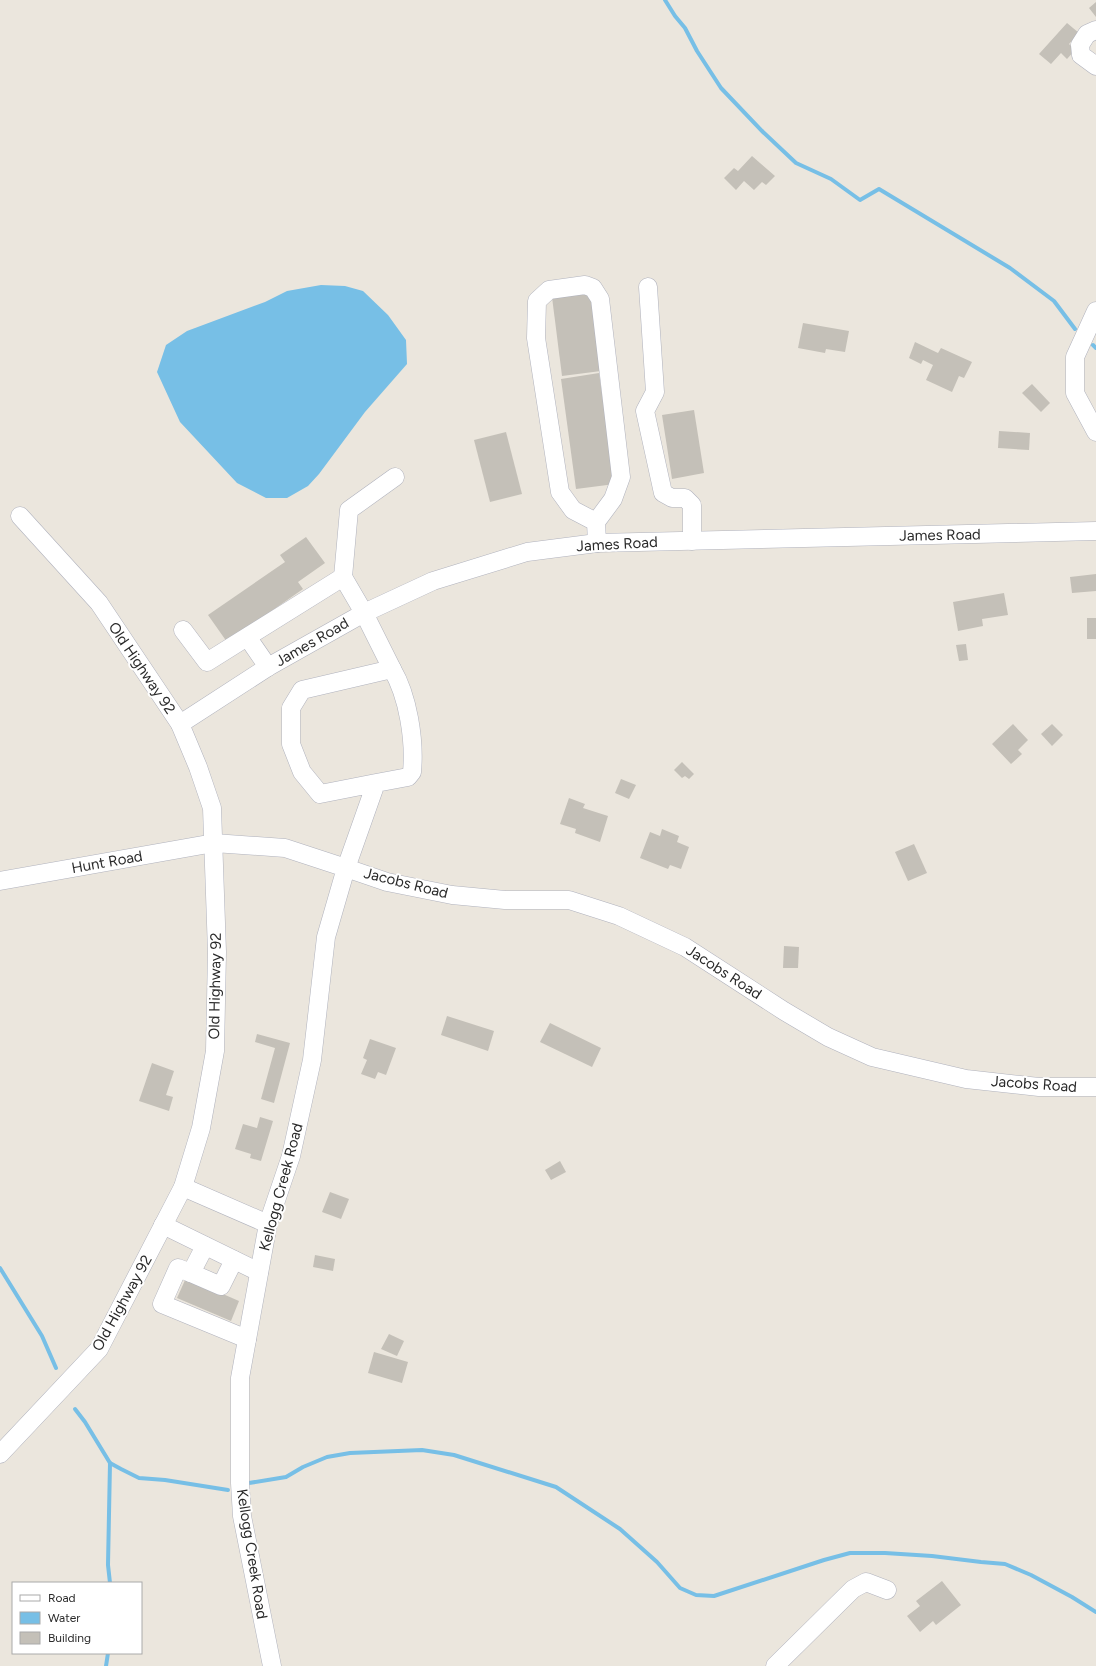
<svg xmlns="http://www.w3.org/2000/svg" width="1096" height="1666" viewBox="0 0 1096 1666" font-family="Figtree,sans-serif">
	<style>
		.water { fill: #77bfe6 }
		.lines { fill: none; stroke-linecap: round; stroke-linejoin: round }
		.stream { stroke: #77bfe6; stroke-width: 4 }
		.building { fill: #c4c0b8 }
		.minor-casing { stroke: #b0b2bd; stroke-width: 19 }
		.minor { stroke: #fff; stroke-width: 18 }
		.labels { text-anchor: middle; dominant-baseline: central; stroke-width: 4; stroke-linejoin: round; paint-order: stroke }
		.street-label { font-size: 15px; fill: #2a2a2a; stroke: #fff }
	</style>
	<rect width="100%" height="100%" fill="#ebe6dd"/>
	<!-- water -->
	<path class="water" d="M321 285 345 286 363 291 388 315 406 340 407 364 365 412 319 474 308 486 287 498H266L237 483 180 422 157 372 166 345 187 331 265 302 287 291Z"/>
	<g class="lines">
		<!-- stream -->
		<g class="stream">
			<path d="M665 0 675 16 685 28 697 51 721 88 763 132 796 163 831 179 860 200 879 189 1010 268 1054 301 1075 329"/>
			<path d="M1093 345 1096 348"/>
			<path d="M0 1268 42 1336 56 1368"/>
			<path d="M75 1409 85 1422 110 1463 121 1469 139 1478 165 1480 228 1490"/>
			<path d="M110 1463 108 1565 110 1583"/>
			<path d="M249 1483 286 1477 303 1467 327 1457 350 1453 422 1450 454 1455 556 1487 620 1529 657 1562 680 1588 696 1595 714 1596 824 1560 850 1553H885L932 1556 981 1562 1005 1564 1031 1575 1072 1597 1096 1612"/>
			<path d="M106 1666 108 1653"/>
		</g>
	</g>
	<!-- building -->
	<g class="building">
		<path d="M1096 2V17L1089 8Z"/>
		<path d="M1067 23 1079 33 1069 44 1075 50 1067 59 1061 53 1051 64 1039 54Z"/>
		<path d="M752 156 775 176 766 185 762 182 754 190 744 181 736 190 724 178 734 168 738 171Z"/>
		<path d="M592 292 601 371 562 376 552 297Z"/>
		<path d="M803 323 849 331 845 352 826 349 825 353 798 348Z"/>
		<path d="M915 342 938 353 941 348 972 362 964 378 959 376 952 392 926 380 933 365 923 360 921 364 909 358Z"/>
		<path d="M599 373 615 484 576 489 561 379Z"/>
		<path d="M1032 384 1050 403 1041 412 1022 393Z"/>
		<path d="M694 410 704 473 672 479 662 415Z"/>
		<path d="M999 431 1030 433 1029 450 998 448Z"/>
		<path d="M506 432 522 494 490 502 474 440Z"/>
		<path d="M306 537 325 563 298 582 303 589 227 642 208 615 285 562 280 555Z"/>
		<path d="M1096 574V591L1072 593 1070 577Z"/>
		<path d="M1004 593 1008 615 982 619 983 626 958 631 953 602Z"/>
		<rect x="1087" y="618" width="9" height="21"/>
		<path d="M966 644 968 660 959 661 956 645Z"/>
		<path d="M1013 724 1028 740 1018 750 1022 754 1011 764 992 744Z"/>
		<path d="M1052 724 1063 735 1052 746 1041 734Z"/>
		<path d="M682 762 694 774 689 779 685 776 682 778 674 770Z"/>
		<path d="M621 779 636 785 629 799 615 793Z"/>
		<path d="M569 798 585 804 583 808 608 816 600 842 575 833 576 829 560 824Z"/>
		<path d="M662 829 679 836 677 842 689 847 681 869 670 865 668 869 640 858 650 832 660 836Z"/>
		<path d="M914 844 927 873 908 881 895 852Z"/>
		<path d="M784 946 799 947 798 968H783Z"/>
		<path d="M447 1016 494 1031 488 1051 441 1035Z"/>
		<path d="M550 1023 601 1048 592 1067 540 1042Z"/>
		<path d="M257 1034 290 1043 274 1103 261 1099 275 1048 255 1042Z"/>
		<path d="M370 1039 396 1048 386 1075 378 1072 375 1079 361 1074 367 1060 363 1058Z"/>
		<path d="M152 1063 174 1071 166 1095 173 1097 169 1111 139 1101Z"/>
		<path d="M260 1117 273 1121 261 1161 250 1158 251 1154 235 1149 243 1124 257 1128Z"/>
		<path d="M560 1161 566 1172 551 1180 545 1170Z"/>
		<path d="M330 1192 349 1199 341 1219 322 1212Z"/>
		<path d="M315 1255 335 1259 333 1271 313 1267Z"/>
		<path d="M186 1278 239 1301 231 1321 177 1298Z"/>
		<path d="M389 1334 404 1341 397 1356 381 1349Z"/>
		<path d="M374 1352 408 1362 402 1383 368 1373Z"/>
		<path d="M942 1581 961 1605 936 1625 933 1621 920 1632 907 1616 920 1606 916 1601Z"/>
	</g>
	<g class="lines">
		<!-- minor casing -->
		<g class="minor-casing">
			<g id="minor">
				<path d="M1096 30 1087 34 1080 45 1081 55 1096 66"/>
				<path d="M648 287 655 392 645 411 663 493 672 498H685L692 505V541"/>
				<path d="M1096 311 1075 357V393L1096 432"/>
				<path d="M596 522 573 510 560 492 536 338 537 301 549 290 585 285 593 288 600 299 621 477 613 499 596 522 597 543"/>
				<path d="M343 577 349 510 395 477"/>
				<path d="M183 630 207 662 343 577 364 613 392 669"/>
				<path d="M248 638 268 667"/>
				<path d="M180 724 268 667 364 613 433 581 527 552 597 543 1096 531"/>
				<path d="M376 783 320 794 302 772 291 744V708L302 690 392 669C408 696 415 740 412 772L408 777 376 783 346 868 387 882 452 895 505 900H569L619 916 685 947 784 1011 828 1037 872 1057 966 1079 1039 1087H1096"/>
				<path d="M0 881 214 843 285 848 346 868 326 937 312 1060 291 1156 268 1224 240 1378V1483L242 1516 272 1666"/>
				<path d="M183 1187 268 1224"/>
				<path d="M163 1225 259 1272"/>
				<path d="M205 1246 191 1273 221 1286 234 1260"/>
				<path d="M191 1273 178 1268 162 1304 247 1339"/>
				<path d="M0 1454 99 1349 183 1187 201 1128 215 1051 217 952 212 808 198 767 180 724 99 603 20 516"/>
				<path d="M775 1666 853 1589 866 1582 887 1590"/>
			</g>
		</g>
		<!-- minor -->
		<use href="#minor" class="minor"/>
	</g>
	<g class="labels">
		<!-- street labels -->
		<g class="street-label">
			<text transform="translate(940 535) rotate(-1)">James Road</text>
			<text transform="translate(617 544) rotate(-3)">James Road</text>
			<text transform="translate(312 642) rotate(-30)">James Road</text>
			<text transform="translate(142 668) rotate(56)">Old Highway 92</text>
			<text transform="translate(107 862) rotate(-10)">Hunt Road</text>
			<text transform="translate(406 883) rotate(14)">Jacobs Road</text>
			<text transform="translate(724 972) rotate(33)">Jacobs Road</text>
			<text transform="translate(215 986) rotate(-89)">Old Highway 92</text>
			<text transform="translate(1034 1084) rotate(4)">Jacobs Road</text>
			<text transform="translate(281 1187) rotate(-75)">Kellogg Creek Road</text>
			<text transform="translate(122 1303) rotate(-61)">Old Highway 92</text>
			<text transform="translate(252 1554) rotate(81)">Kellogg Creek Road</text>
		</g>
	</g>
	<!-- legend -->
	<rect x="12" y="1582" width="130" height="72" fill="#ffffff" stroke="#aaaaaa"/>
	<rect x="20" y="1595" width="20" height="6" fill="#ffffff" stroke="#aaaaaa"/>
	<text x="48" y="1602" font-size="12" fill="#2a2a2a">Road</text>
	<rect x="20" y="1612" width="20" height="12" fill="#77bfe6" stroke="#aaaaaa"/>
	<text x="48" y="1622" font-size="12" fill="#2a2a2a">Water</text>
	<rect x="20" y="1632" width="20" height="12" fill="#c4c0b8" stroke="#aaaaaa"/>
	<text x="48" y="1642" font-size="12" fill="#2a2a2a">Building</text>
</svg>
